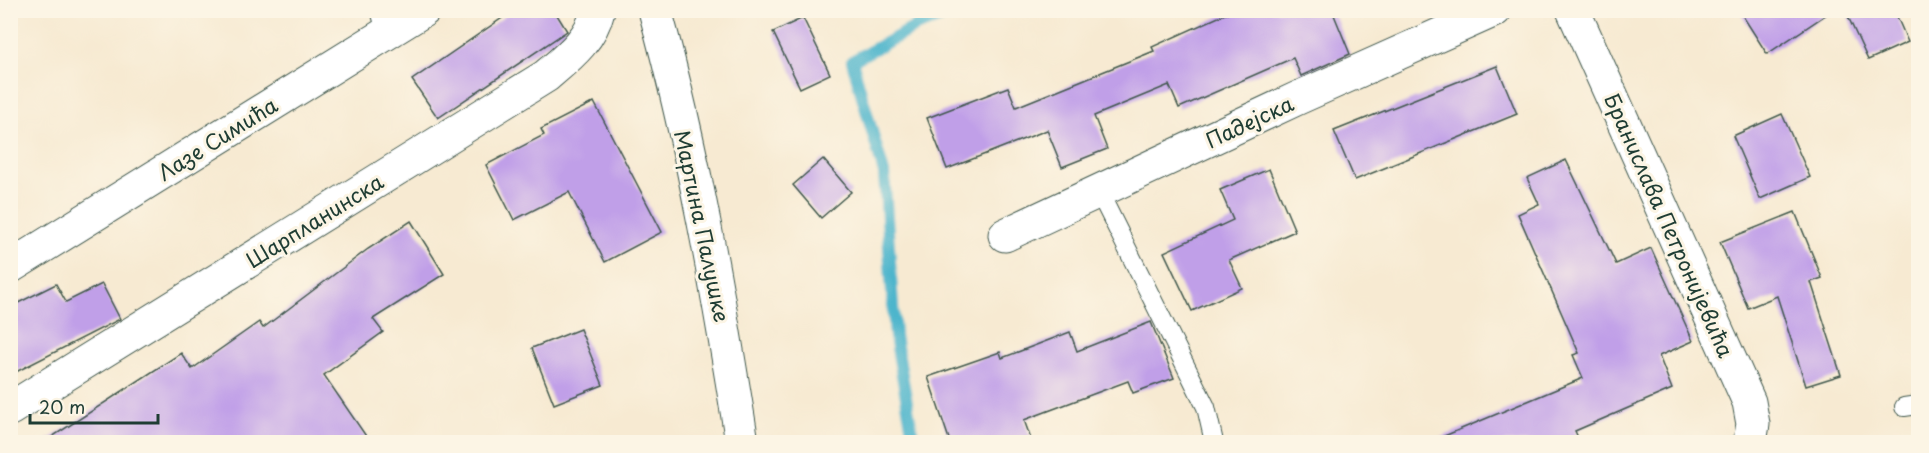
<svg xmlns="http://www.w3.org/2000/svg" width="1929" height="453" viewBox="0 0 1929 453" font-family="'Playpen Sans',sans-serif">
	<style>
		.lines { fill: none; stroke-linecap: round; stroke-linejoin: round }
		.stream { stroke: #4eb5cc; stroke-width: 12 }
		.building { fill: #c09fe8 }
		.service-casing { stroke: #3f574c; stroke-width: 20 }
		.minor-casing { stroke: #3f574c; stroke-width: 35 }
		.service { stroke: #fff; stroke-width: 18 }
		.minor { stroke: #fff; stroke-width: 33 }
		.labels { text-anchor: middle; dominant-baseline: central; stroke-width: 6; stroke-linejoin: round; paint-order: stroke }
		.street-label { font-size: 21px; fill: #1f3d34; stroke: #fcf5e5 }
	</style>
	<rect width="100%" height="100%" fill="#fcf5e5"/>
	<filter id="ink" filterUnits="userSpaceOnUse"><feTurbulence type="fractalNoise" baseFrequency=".0167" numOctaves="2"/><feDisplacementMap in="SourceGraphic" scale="12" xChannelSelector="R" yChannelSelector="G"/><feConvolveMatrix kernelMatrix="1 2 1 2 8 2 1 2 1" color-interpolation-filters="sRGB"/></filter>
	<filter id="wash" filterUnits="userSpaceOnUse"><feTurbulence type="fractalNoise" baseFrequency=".008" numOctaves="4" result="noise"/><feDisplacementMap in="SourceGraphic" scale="24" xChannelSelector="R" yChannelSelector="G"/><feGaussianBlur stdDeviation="1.35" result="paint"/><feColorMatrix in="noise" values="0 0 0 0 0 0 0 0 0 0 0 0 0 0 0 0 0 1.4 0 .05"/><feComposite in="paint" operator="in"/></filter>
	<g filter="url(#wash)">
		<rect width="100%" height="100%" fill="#f7ead2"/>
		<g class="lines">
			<!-- stream -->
			<path class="stream" d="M914 442 895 336 884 173 852 61 917 26 963 10"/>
		</g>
		<g id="blocks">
			<!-- building -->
			<g class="building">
				<path d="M514 10H554L567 31 438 118 412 80Z"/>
				<path d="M1234 10H1332L1350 54 1301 76 1293 58 1179 108 1169 85 1094 116 1107 149 1062 167 1047 130 947 169 927 118 1008 87 1016 107 1154 51 1152 47Z"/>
				<path d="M1739 10H1833L1767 54Z"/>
				<path d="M1845 10H1894L1908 42 1868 60Z"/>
				<path d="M803 18 830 74 800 88 773 32Z"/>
				<path d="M1497 66 1517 114 1355 180 1334 131Z"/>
				<path d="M594 102 662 232 605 262 569 192 514 220 486 165 544 135 541 129Z"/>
				<path d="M1782 114 1810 177 1760 199 1733 136Z"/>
				<path d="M823 159 851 192 821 218 793 185Z"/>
				<path d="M1566 160 1616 264 1651 248 1693 341 1659 356 1672 389 1575 431 1580 442H1430L1583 378 1573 355 1579 353 1518 214 1539 204 1527 178Z"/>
				<path d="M1269 169 1295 231 1229 260 1242 288 1192 311 1164 252 1233 220 1220 190Z"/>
				<path d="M1795 212 1822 278 1811 282 1841 375 1806 386 1777 296 1748 308 1720 242Z"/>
				<path d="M411 221 444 274 373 319 383 332 324 375 370 442H44L181 353 192 369 259 322 263 328 368 249Z"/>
				<path d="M56 284 66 302 102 284 120 319 10 375V307Z"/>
				<path d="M1151 322 1174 378 1133 393 1128 381 1024 420 1032 442H950L928 377 1000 352 1002 358 1070 332 1077 351Z"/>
				<path d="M580 329 603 385 554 404 532 348Z"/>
			</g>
		</g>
	</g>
	<g filter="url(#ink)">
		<use href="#blocks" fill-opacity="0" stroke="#3f574c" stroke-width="1.5"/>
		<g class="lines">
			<!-- service casing -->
			<g class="service-casing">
				<g id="service">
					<path d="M380 10 386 32"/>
					<path d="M1099 192 1206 407 1214 442"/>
					<path d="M1904 407 1918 405"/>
				</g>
			</g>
			<!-- minor casing -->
			<g class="minor-casing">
				<g id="minor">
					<path d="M655 10C694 152 719 298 742 442"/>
					<path d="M1573 10 1749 402 1753 424 1750 442"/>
					<path d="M1005 235 1298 98 1495 10"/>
					<path d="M10 267 424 10"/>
					<path d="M10 409 546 76C568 57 591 40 598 10"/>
				</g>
			</g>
			<!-- service -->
			<use href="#service" class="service"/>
			<!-- minor -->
			<use href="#minor" class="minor"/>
		</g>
	</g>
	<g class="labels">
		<!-- street labels -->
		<g class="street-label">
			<text transform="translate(1249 121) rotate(-25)">Падејска</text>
			<text transform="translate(217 138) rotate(-32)">Лазе Симића</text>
			<text transform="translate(314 220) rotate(-32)">Шарпланинска</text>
			<text transform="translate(1670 225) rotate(66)">Бранислава Петронијевића</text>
			<text transform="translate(703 226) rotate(78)">Мартина Палушке</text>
		</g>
	</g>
	<!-- margin -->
	<rect width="1929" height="453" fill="none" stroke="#fcf5e5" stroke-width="36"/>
	<!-- scale -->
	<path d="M30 414v9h128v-9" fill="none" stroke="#1f3d34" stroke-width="3"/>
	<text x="39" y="414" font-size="18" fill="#1f3d34" stroke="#fcf5e5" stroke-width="4.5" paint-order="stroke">20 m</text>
</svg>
